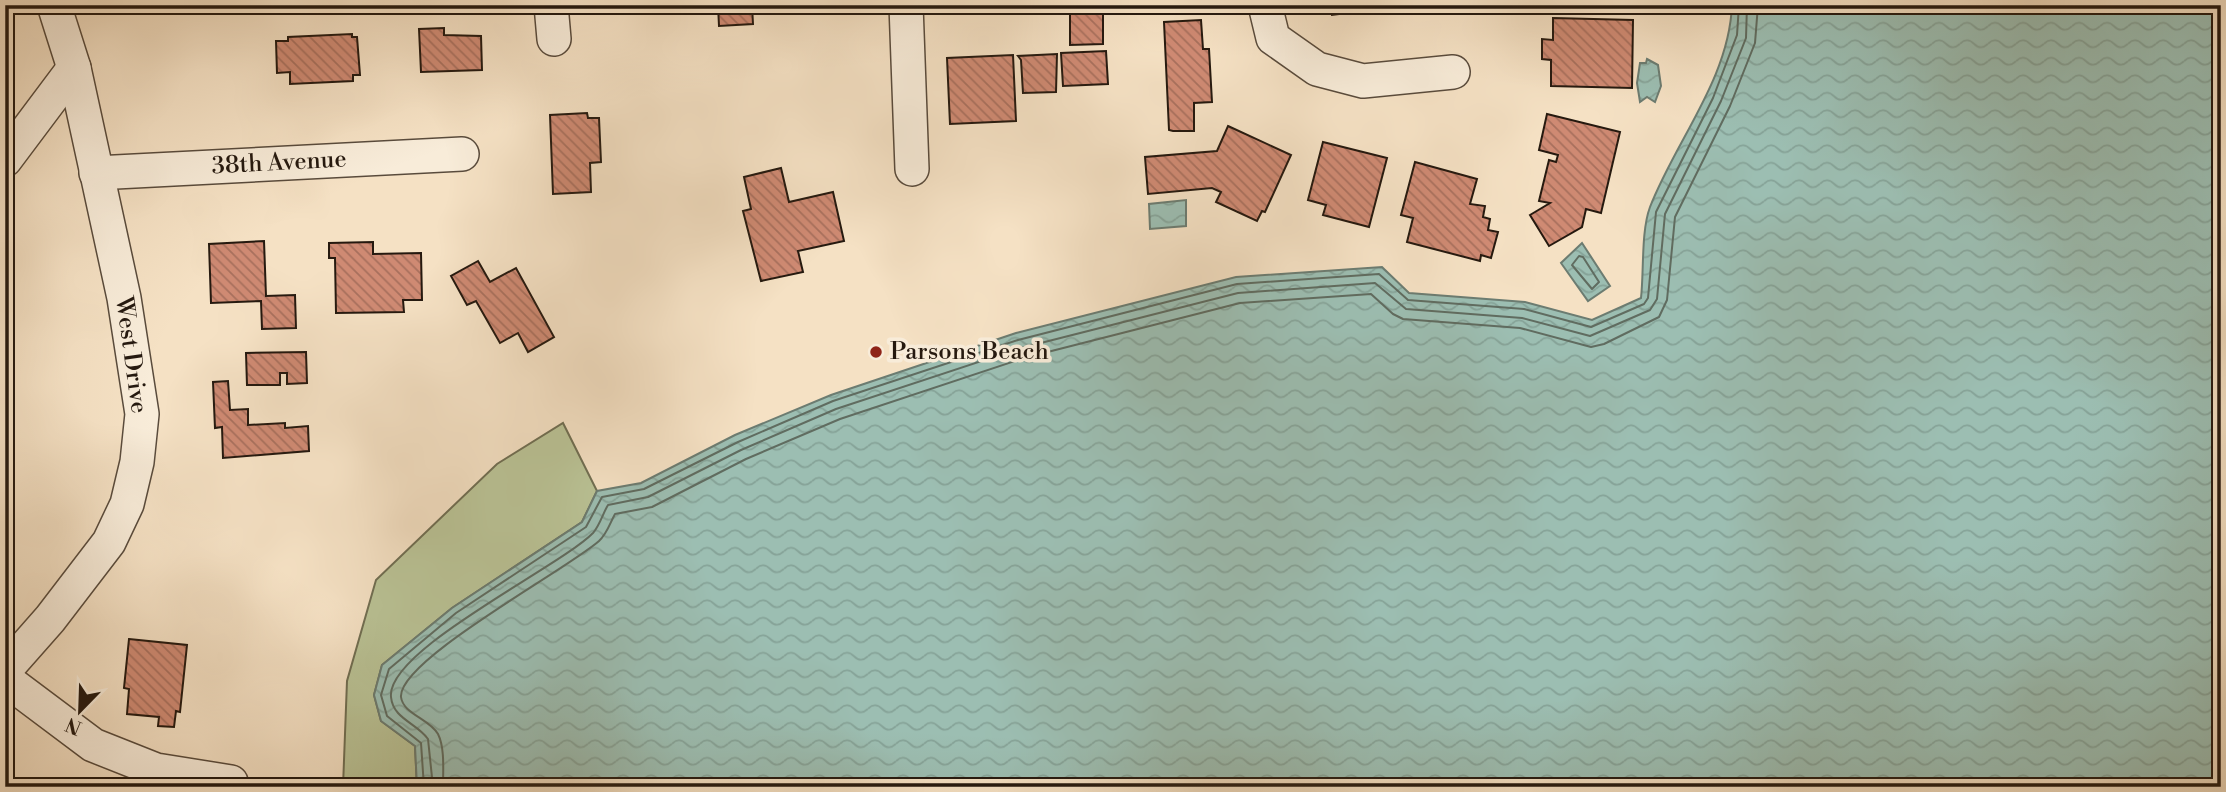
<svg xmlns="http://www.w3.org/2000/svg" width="2226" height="792" viewBox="0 0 2226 792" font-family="'Libre Bodoni',serif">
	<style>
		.grass { fill: #bac396; stroke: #706e52; stroke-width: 2 }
		.water { fill: url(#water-waves); stroke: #6c7c71; stroke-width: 2 }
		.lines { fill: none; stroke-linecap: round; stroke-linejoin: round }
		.shore { stroke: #606c60; stroke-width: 2 }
		.building { fill: url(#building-back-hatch); stroke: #25190f; stroke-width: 2 }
		.minor-casing { stroke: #594b3c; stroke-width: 36 }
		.minor { stroke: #f8ecd9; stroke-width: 33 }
		.poi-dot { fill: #8f2418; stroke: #f8ecd9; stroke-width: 2.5 }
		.labels { text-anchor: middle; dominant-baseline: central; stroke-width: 7; stroke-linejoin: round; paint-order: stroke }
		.street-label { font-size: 24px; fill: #25190f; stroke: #f8ecd9 }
		.poi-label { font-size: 24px; fill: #25190f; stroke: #f8ecd9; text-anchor: start }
	</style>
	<defs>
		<pattern id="water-waves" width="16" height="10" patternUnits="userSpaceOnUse" patternTransform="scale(1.75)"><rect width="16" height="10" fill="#9cbeb2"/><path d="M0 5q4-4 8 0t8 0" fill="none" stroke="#86a398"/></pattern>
		<pattern id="building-back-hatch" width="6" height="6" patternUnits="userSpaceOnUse" patternTransform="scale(1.75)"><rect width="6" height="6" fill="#cf8a73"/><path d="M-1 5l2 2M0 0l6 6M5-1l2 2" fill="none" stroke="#a8705d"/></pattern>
	</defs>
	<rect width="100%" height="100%" fill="#f5e1c4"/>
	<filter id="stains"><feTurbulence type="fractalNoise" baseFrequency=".00286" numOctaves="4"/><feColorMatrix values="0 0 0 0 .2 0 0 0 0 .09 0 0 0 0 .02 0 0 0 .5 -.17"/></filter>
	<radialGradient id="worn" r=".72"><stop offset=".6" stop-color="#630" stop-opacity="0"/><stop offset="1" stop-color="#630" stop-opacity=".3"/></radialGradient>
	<!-- grass -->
	<path class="grass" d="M563 423 597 491 582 522 452 608 382 665 374 695 381 721 415 746 417 787H343L347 681 376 580 497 464Z"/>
	<!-- water -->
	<g class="water">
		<path d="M1732 5H2221V787H417L415 746 381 721 374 695 382 665 452 608 582 522 597 491 641 483 735 435 831 395 1016 333 1236 277 1382 267 1409 293 1525 302 1592 320 1641 298C1644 272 1641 231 1650 207 1676 140 1729 79 1732 5Z"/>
		<path d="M1647 59 1658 65 1661 86 1655 102 1647 97 1640 102 1637 83 1640 63H1646Z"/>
		<path d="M1186 200V226L1150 229 1149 204Z"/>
		<path d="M1582 243 1610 286 1588 301 1561 263Z"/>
	</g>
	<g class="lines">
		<!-- shore -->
		<g class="shore">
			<path d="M1579 256 1583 257 1599 282 1592 289 1572 265Z"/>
			<path d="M424 787 421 743 387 716 381 695 389 669 456 613 586 527 602 497 644 489 738 442 833 401 1018 340 1237 284 1379 274 1408 300 1524 309 1591 327 1644 304 1648 298 1656 212 1713 98 1737 35 1739 5"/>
			<path d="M433 787 428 739C417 723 393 719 391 697 386 650 560 567 593 533 600 525 603 513 608 505L648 497 741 450 836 409 1021 348 1238 293 1375 283 1406 309 1522 318 1590 336 1650 310 1657 299 1665 214 1721 101 1746 38 1747 5"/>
			<path d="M443 787C443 771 445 748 438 734 430 719 403 714 401 697 398 660 568 569 599 541 607 534 610 523 615 514L652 507 746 459 840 419 1024 358 1240 303 1371 294 1393 314 1403 319 1520 328 1591 347 1604 344 1659 317 1667 300 1675 217 1730 106 1755 43 1758 5"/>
		</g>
	</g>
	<!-- building -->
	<g class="building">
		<path d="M718 5H752L753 24 719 26Z"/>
		<path d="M1331 5H1389L1390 8 1332 15Z"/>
		<path d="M1070 13H1103V44L1070 45Z"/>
		<path d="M1553 18 1633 20 1632 88 1551 86V60L1542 59V39L1553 40Z"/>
		<path d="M1201 20 1203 49H1209L1212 102 1194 103V131H1173L1169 130 1164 22Z"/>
		<path d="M444 28V35L481 36 482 70 421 72 419 29Z"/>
		<path d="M352 34V37H357L360 75H353V81L290 84V72L277 73 276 41H288V37Z"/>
		<path d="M1106 51 1108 84 1063 86 1061 53Z"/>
		<path d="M1057 54 1056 92 1023 93 1021 60 1018 56Z"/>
		<path d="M1013 55 1016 121 950 124 947 58Z"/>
		<path d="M587 113 588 118H599L601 162 590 163 591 192 553 194 550 115Z"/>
		<path d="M1547 114 1620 132 1601 213 1586 209 1582 227 1549 246 1530 215 1550 203 1539 201 1549 160 1556 162 1558 155 1539 150Z"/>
		<path d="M1228 126 1291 155 1265 212 1262 211 1257 221 1216 202 1221 192 1212 188 1148 194 1145 157 1217 151Z"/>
		<path d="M1323 142 1387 158 1369 227 1323 215 1326 205 1308 200Z"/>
		<path d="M1415 162 1477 179 1470 204 1485 206 1483 217 1490 219 1488 230 1498 232 1491 258 1481 255 1480 261 1407 242 1413 218 1401 215Z"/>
		<path d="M781 168 789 202 833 192 844 241 798 251 803 272 761 281 743 211 751 209 744 177Z"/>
		<path d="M264 241 266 296 295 295 296 328 262 329 261 301 211 303 209 244Z"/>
		<path d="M373 242V254L421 253 422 300H403L404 312 336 313 335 258H329V243Z"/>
		<path d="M478 261 490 282 516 268 554 337 528 352 518 333 500 343 476 301 467 305 451 276Z"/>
		<path d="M306 352 307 383 287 384V373H280V385H247L246 353Z"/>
		<path d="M228 381 230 410 248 409V425L285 423V428L308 426 309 451 223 458 222 427 215 428 213 382Z"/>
		<path d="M129 639 187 645 180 712 176 711 174 727 158 726 159 717 127 714 129 689 124 688Z"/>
	</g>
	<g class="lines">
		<!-- minor casing -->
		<g class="minor-casing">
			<g id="minor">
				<path d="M551 5 554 39"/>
				<path d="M906 5 912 169"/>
				<path d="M1265 5 1273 38 1317 69 1363 81 1453 72"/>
				<path d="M5 160 74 68"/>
				<path d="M96 173 462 154"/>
				<path d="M5 670 50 619 109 542 127 504 137 462 142 414 124 298 74 68 54 5"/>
				<path d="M5 679 93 745 156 770 231 782"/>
			</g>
		</g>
		<!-- minor -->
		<use href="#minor" class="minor"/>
	</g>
	<!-- markers -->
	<circle class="poi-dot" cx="876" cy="352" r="7"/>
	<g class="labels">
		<!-- street labels -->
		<g class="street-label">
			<text transform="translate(279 163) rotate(-3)">38th Avenue</text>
			<text transform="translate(131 355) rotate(82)">West Drive</text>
		</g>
		<!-- poi labels -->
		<g class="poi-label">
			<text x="890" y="352">Parsons Beach</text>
		</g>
	</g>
	<!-- margin -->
	<rect width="2226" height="792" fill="none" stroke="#f5e1c4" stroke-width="28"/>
	<rect x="7" y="7" width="2212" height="778" fill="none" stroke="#25190f" stroke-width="3.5"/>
	<rect x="14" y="14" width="2198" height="764" fill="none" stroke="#25190f" stroke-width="2"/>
	<!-- north arrow -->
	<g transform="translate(80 711) rotate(203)" stroke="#f8ecd9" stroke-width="5" paint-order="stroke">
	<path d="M0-5L12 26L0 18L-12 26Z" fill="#25190f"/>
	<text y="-10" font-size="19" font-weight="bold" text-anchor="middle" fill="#25190f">N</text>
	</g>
	<rect width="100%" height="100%" filter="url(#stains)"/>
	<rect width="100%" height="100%" fill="url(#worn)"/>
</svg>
